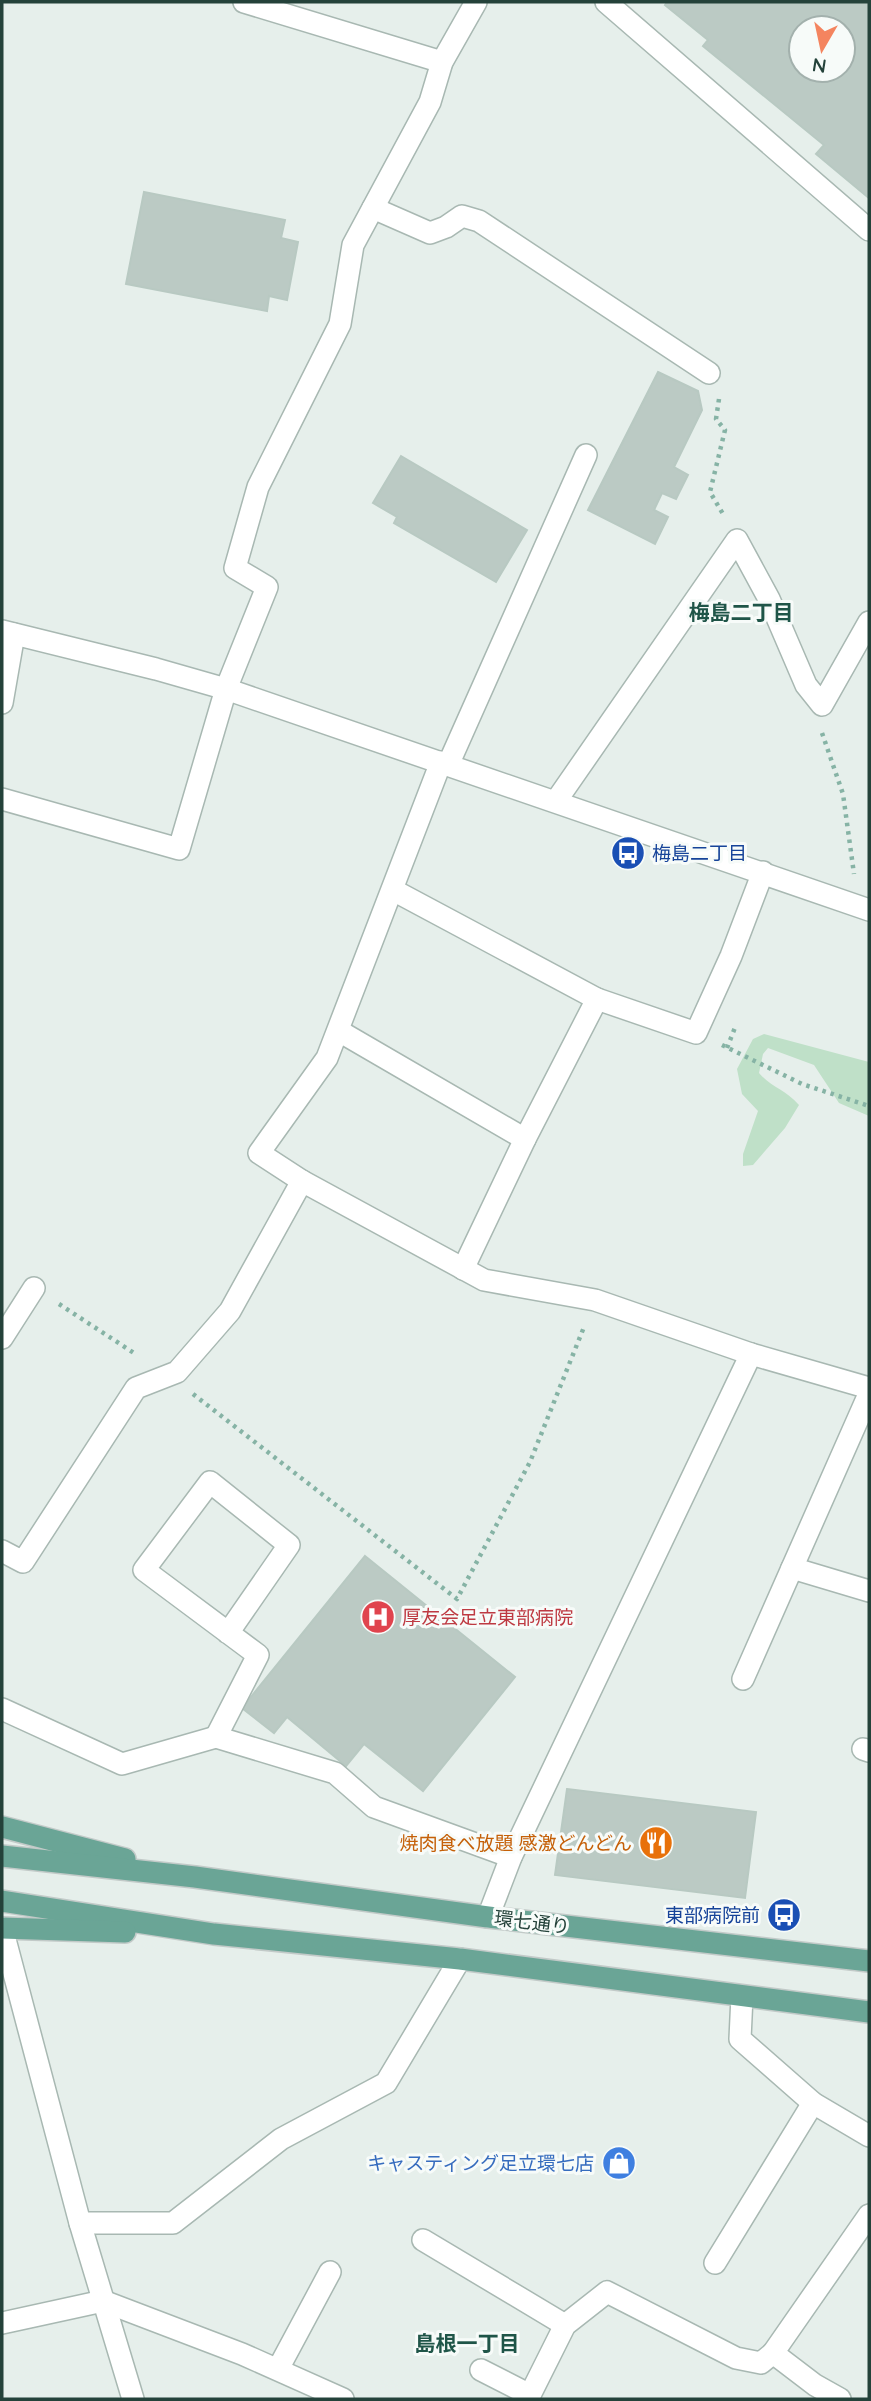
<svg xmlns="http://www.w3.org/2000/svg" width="871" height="2401" viewBox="0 0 871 2401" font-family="Quicksand,'Noto Sans JP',sans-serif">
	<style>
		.green { fill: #bfe0c8 }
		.building { fill: #bbcac4; stroke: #b8c9c2; stroke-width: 2; fill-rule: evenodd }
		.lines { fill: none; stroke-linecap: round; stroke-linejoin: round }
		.minor-casing { stroke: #a8b8b2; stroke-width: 24 }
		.major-casing { stroke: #c2cac8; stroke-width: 24 }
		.path { stroke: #86b3a5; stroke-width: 4.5; stroke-dasharray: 3.5 5; stroke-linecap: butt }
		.minor { stroke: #fff; stroke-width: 21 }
		.major { stroke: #6aa596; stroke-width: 21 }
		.labels { text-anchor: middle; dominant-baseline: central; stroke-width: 6; stroke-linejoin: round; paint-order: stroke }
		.transit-label { font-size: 19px; fill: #164399; stroke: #f7fbf9; text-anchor: start }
		.health-label { font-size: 19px; fill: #be3a42; stroke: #f7fbf9; text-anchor: start }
		.food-label { font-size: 19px; fill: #c56008; stroke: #f7fbf9; text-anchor: end }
		.street-label { font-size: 19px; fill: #24423a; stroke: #f7fbf9 }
		.shop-label { font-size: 19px; fill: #366cbe; stroke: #f7fbf9; text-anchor: end }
		.neighbourhood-label { font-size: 21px; font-weight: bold; fill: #1f5548; stroke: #f7fbf9 }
	</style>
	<rect width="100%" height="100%" fill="#e6efeb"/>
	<!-- green -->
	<path class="green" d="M764 1034 869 1062V1116L839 1103 814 1065 768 1048 763 1054 759 1073C772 1088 785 1089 799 1105L785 1128 753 1165 743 1166V1154L758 1111 742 1094 737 1069 753 1039Z"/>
	<!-- building -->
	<g class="building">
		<path d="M667 2H869V198L816 154 824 145 703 46 708 40 665 5ZM801 28H843V70H801Z"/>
		<path d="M144 192 285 220 281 238 298 242 287 300 269 296 267 311 126 284Z"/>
		<path d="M658 372 698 391 702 410 674 467 688 475 676 499 662 493 654 510 668 517 655 544 588 510Z"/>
		<path d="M401 456 527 530 496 582 394 523 397 517 373 503Z"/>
		<path d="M365 1556 515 1677 423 1791 364 1744 346 1766 287 1717 274 1733 242 1708Z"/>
		<path d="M567 1789 756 1812 745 1898 555 1875Z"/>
	</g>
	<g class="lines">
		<!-- minor casing -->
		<g class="minor-casing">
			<g id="minor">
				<path d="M244 2 442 62"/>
				<path d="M606 2 869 230"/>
				<path d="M373 208 430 233 446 227 462 216 479 221 709 373"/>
				<path d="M2 631 156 669 226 689 869 910"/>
				<path d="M2 703 14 634"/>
				<path d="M441 762 327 1058 259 1153 302 1181 484 1280 595 1300 751 1354 869 1388"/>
				<path d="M448 765 586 455"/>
				<path d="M2 799 179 849 226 689 267 587 235 568 258 487 340 324 353 245 430 102 442 62 476 2"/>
				<path d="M556 801 737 540 769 599 806 685 822 705 869 622"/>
				<path d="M393 890 597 999 696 1033 731 956 763 872"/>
				<path d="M339 1031 525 1139"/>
				<path d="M463 1269 525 1139 597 999"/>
				<path d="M2 1338 34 1288"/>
				<path d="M2 1551 23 1562 136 1388 177 1372 230 1311 302 1181"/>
				<path d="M792 1568 869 1591"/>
				<path d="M743 1679 869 1394"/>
				<path d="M2 1709 122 1764 216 1737 335 1773 374 1807 511 1857"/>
				<path d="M216 1737 258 1655 144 1570 210 1482 289 1545 228 1633"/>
				<path d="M863 1749 869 1751"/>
				<path d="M488 1917 511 1857 751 1354"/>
				<path d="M2 1928 80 2223 133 2399"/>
				<path d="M742 1996 740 2039 813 2103 869 2136"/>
				<path d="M80 2223H173L281 2139 386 2083 460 1959"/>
				<path d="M423 2240 565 2325"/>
				<path d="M715 2263 813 2103"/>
				<path d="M2 2323 103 2301 242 2354 343 2399"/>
				<path d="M278 2369 330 2272"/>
				<path d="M481 2370 530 2395"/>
				<path d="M528 2399 565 2325 607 2292 736 2358 761 2363 773 2353"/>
				<path d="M840 2399 815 2385 773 2353 869 2215"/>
			</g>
		</g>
		<!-- major casing -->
		<g class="major-casing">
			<g id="major">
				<path d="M2 1827 125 1859"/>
				<path d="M2 1856 195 1877 488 1917 869 1961"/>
				<path d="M2 1901 214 1934 460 1959 869 2012"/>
				<path d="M2 1928 125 1932"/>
			</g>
		</g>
		<!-- path -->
		<g class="path">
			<path d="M719 399 716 419 725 430 710 492 723 514"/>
			<path d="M822 733 843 794 854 874"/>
			<path d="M722 1045 802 1084 869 1106"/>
			<path d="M727 1048 736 1025"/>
			<path d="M59 1304 137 1355"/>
			<path d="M193 1394 457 1599 530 1462 584 1327"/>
		</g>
		<!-- minor -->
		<use href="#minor" class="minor"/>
		<!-- major -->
		<use href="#major" class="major"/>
	</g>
	<!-- icons -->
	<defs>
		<g id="bus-disc" transform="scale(1.75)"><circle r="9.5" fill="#1a4fb4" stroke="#f7fbf9"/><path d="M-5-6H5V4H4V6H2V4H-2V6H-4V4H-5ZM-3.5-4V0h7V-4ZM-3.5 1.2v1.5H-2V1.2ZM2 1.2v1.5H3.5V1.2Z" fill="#fff"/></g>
		<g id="hospital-disc" transform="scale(1.75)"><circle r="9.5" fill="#e0444e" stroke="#f7fbf9"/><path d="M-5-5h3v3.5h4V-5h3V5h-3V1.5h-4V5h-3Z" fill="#fff"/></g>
		<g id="restaurant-disc" transform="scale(1.75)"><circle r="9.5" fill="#e8710a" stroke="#f7fbf9"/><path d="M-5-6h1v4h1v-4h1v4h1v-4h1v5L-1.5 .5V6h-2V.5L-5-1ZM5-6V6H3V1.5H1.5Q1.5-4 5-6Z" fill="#fff"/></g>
		<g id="shop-disc" transform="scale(1.75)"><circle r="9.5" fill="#3f7fe0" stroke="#f7fbf9"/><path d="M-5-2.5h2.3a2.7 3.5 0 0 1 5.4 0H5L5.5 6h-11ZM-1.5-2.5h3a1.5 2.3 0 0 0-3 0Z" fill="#fff"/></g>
	</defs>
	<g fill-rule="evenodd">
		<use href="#bus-disc" x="628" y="853"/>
		<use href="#hospital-disc" x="378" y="1617"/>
		<use href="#restaurant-disc" x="656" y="1843"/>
		<use href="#bus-disc" x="784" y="1915"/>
		<use href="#shop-disc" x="619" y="2163"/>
	</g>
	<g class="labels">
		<!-- transit labels -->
		<g class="transit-label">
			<text x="652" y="853">梅島二丁目</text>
			<text x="760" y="1915" text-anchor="end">東部病院前</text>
		</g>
		<!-- health labels -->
		<g class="health-label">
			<text x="402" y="1617">厚友会足立東部病院</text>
		</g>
		<!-- food labels -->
		<g class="food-label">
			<text x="632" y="1843">焼肉食べ放題 感激どんどん</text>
		</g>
		<!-- street labels -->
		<g class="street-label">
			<text transform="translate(532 1922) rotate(7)">環七通り</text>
		</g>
		<!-- shop labels -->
		<g class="shop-label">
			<text x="594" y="2163">キャスティング足立環七店</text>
		</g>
		<!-- neighbourhood labels -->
		<g class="neighbourhood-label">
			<text x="741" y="612">梅島二丁目</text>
			<text x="467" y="2343">島根一丁目</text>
		</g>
	</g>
	<!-- border -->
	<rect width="871" height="2401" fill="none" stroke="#24423a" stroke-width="7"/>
	<!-- north arrow -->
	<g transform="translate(822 49) rotate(189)"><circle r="33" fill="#f7fbf9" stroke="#a3b1ad" stroke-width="2"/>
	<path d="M0-5L12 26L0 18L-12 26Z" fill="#f4845f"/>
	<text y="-10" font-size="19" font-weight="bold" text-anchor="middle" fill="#24423a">N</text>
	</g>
</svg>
